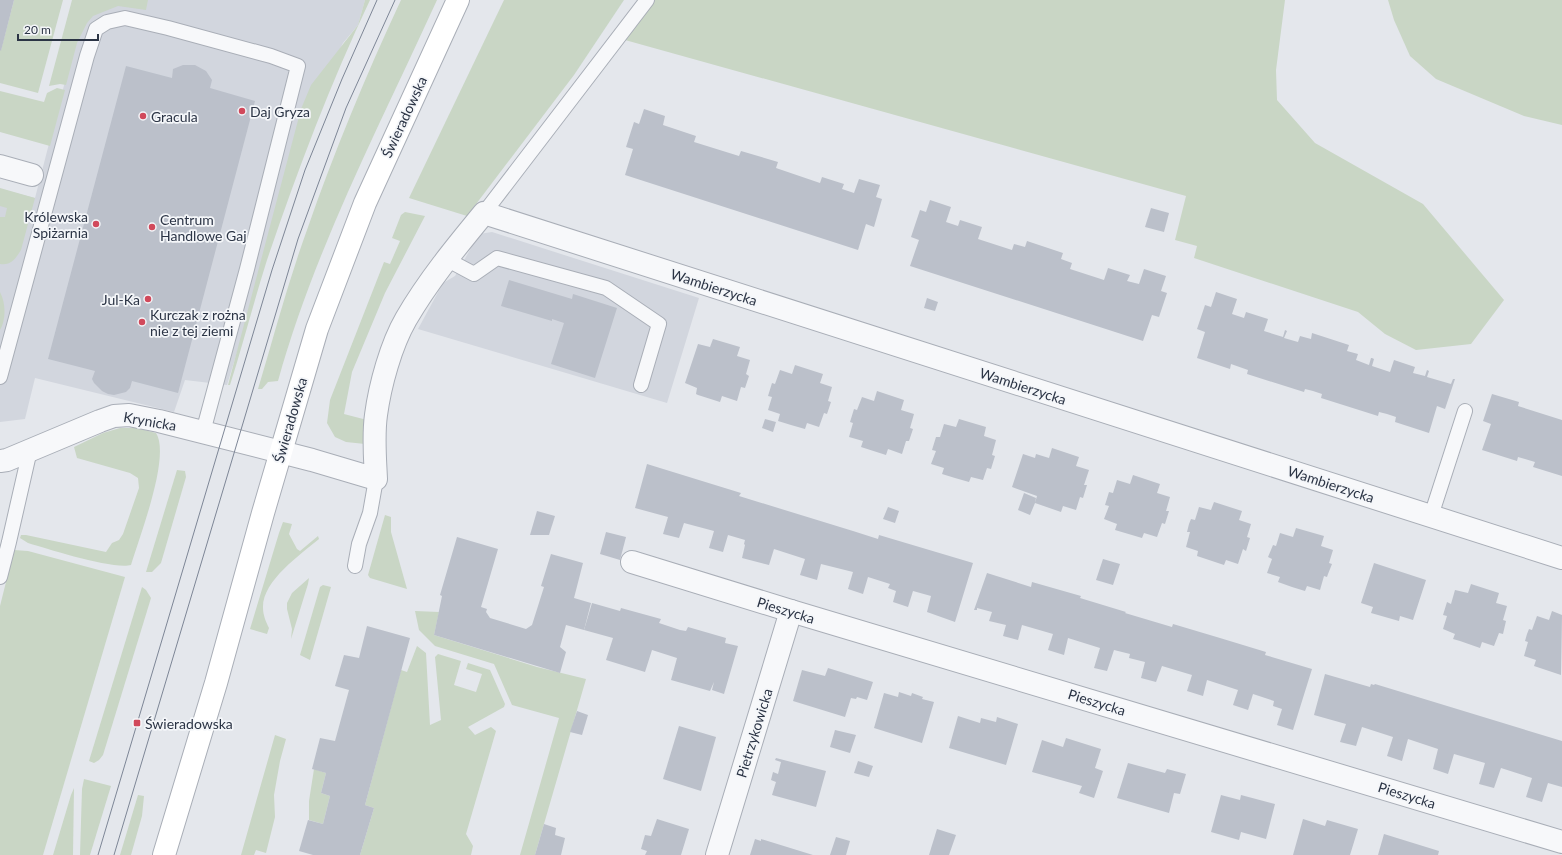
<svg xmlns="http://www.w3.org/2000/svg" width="1562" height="855" viewBox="0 0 1562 855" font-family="Lato,sans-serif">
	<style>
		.built { fill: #d2d6de }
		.green { fill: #c9d6c5 }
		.building { fill: #bbc0ca }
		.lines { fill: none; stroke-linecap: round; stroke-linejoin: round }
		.lane-casing { stroke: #a9aeb7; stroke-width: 16 }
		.street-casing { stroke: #a9aeb7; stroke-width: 24 }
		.secondary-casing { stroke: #a9aeb7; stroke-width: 24 }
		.lane { stroke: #f7f8fa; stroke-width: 14 }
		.street { stroke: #f7f8fa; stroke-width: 22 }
		.secondary { stroke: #fff; stroke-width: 22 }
		.tram { stroke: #7d8696; stroke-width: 1 }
		.poi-dot { fill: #d1495b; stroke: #f4f6f9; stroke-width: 1.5 }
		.labels { text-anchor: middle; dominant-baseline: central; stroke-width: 3.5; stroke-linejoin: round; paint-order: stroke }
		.poi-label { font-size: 14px; fill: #2b3445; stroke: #f4f6f9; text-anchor: start }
		.street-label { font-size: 14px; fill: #2b3445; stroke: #f4f6f9 }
	</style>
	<rect width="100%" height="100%" fill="#e4e7ec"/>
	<!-- built -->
	<g class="built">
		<path d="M86 0H365L358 25 343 43 314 101 227 385 185 380 174 412 35 378 25 419 0 422V189L35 198Z"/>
		<path d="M492 232 699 298 667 403 418 329 443 283 455 276 479 234Z"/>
	</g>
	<!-- green -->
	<g class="green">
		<path d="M14 0H63L38 93 0 83V50H1Z"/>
		<path d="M72 0H148L146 10 118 6 93 16 87 23 77 43 66 85 60 84 49 86Z"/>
		<path d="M365 0H370C330 84 297 172 267 260 254 301 243 344 230 385H228L301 109 311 85 358 25Z"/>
		<path d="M401 0H437C380 125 315 248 278 381L268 382 262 389H258C274 336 288 282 307 230 334 152 366 75 401 0Z"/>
		<path d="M504 0H624L574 75 467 216 409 198Z"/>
		<path d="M655 0H1285L1276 70 1277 100 1315 143 1423 204 1504 300 1471 344 1416 350 1385 334 1358 312 1194 258 1197 246 1175 240 1186 196 625 40Z"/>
		<path d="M1388 0H1562V125L1524 116 1436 79 1410 56 1394 20Z"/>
		<path d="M57 88 65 90 50 146 0 132V91L44 102 47 93Z"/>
		<path d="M0 188 35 198 21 250C16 258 11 266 0 264V217H5L7 208 0 206Z"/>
		<path d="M405 212 425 216 385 293 352 372 344 414 367 420 365 444 346 442 335 437 327 423 330 400 384 262 390 264 400 241 392 238 401 215Z"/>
		<path d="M0 292C6 303 6 320 0 330Z"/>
		<path d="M120 428H136L156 433C171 456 139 538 131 565 114 570 48 549 28 543L20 538 21 535H26L106 552 112 543 119 540 123 534 139 488 138 478 130 473 77 458 74 447 103 433Z"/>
		<path d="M177 470 185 471 186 477 161 563 152 572H146Z"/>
		<path d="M385 515 391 517V532L407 589 370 578 368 575Z"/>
		<path d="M283 522 292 524 289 534 297 549 300 551 318 536 319 539C300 555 262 581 263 608 263 615 266 622 269 628L267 634 250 629 279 533Z"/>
		<path d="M14 550 28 551 125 577 43 855H0V606Z"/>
		<path d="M309 578 308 584 291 639 292 629 287 609V603L292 593Z"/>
		<path d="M323 585 331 587 310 660 300 655 320 587Z"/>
		<path d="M142 587 146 590 151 598 103 755 99 760 94 763 89 761Z"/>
		<path d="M415 611 439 612 434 635 537 667 586 679 535 855H520L559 718 512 705 494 664 435 646 419 630Z"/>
		<path d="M417 646 426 653 430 725 441 720 435 657 438 654 461 661 454 685 476 692 482 674 466 669 468 663 490 670 505 704 504 707 468 727 475 735 491 727 496 731 466 834 473 846 471 855H360L374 808 365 805 401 670 407 672Z"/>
		<path d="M275 735 286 739 280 761 274 795 275 817 266 853 256 850 254 855H241Z"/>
		<path d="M314 769 326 773 321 793 330 796 323 824 309 820V801Z"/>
		<path d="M84 779 111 786 90 855H80L82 789Z"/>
		<path d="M74 788 73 855H53L71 795Z"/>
		<path d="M138 795 144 796 142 816 131 855H120Z"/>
	</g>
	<!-- building -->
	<g class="building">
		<path d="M0 0H14L1 51 0 50Z"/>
		<path d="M183 65H195L206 71 212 80 210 88 255 101 178 393 132 381 130 388 126 392 114 395 108 394 102 391 94 383 92 379 95 371 48 359 126 66 172 78 173 69Z"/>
		<path d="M644 109 665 116 663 125 696 136 694 142 739 156 741 151 778 162 776 168 820 183 822 177 844 184 842 189 854 193 859 179 880 185 876 197 882 199 874 227 866 224 858 250 625 175 633 149 626 147 634 122 639 124Z"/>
		<path d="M930 200 951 207 946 222 958 226 960 220 982 227 978 239 1012 250 1014 244 1025 247 1027 241 1063 253 1061 259 1072 263 1070 269 1104 280 1108 268 1130 275 1127 281 1139 284 1144 269 1166 276 1161 291 1167 293 1159 317 1152 315 1143 341 910 266 919 240 911 237 920 210 926 212Z"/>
		<path d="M1151 208 1169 213 1164 232 1145 227Z"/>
		<path d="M509 280 572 299 573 294 617 308 595 378 551 364 564 323 552 319V321L501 306Z"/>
		<path d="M1216 292 1237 299 1232 314 1244 318 1246 312 1268 319 1264 331 1283 337 1285 330 1287 331 1284 338 1298 342 1300 336 1311 339 1312 333 1349 345 1347 351 1358 354 1356 360 1369 365 1371 358H1372L1374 359 1372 366 1390 372 1394 360 1415 367 1413 373 1425 376 1427 370 1429 371 1427 377 1451 384 1453 379H1455L1445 409 1437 406 1429 433 1395 422 1396 417 1387 414 1379 412 1378 416 1321 398 1322 394 1313 391 1305 389 1304 392 1247 374 1248 370 1231 364 1230 369 1197 358 1205 332 1197 329 1205 305 1211 307Z"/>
		<path d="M927 298 938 302 935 311 924 308Z"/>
		<path d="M713 339 740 347 737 356 750 360 746 374 749 376 745 388 741 387 737 401 722 396 720 402 698 395 696 394 697 388 685 383 698 344 710 347Z"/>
		<path d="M795 365 823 374 820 383 832 387 828 401 831 402 827 414 824 413 819 427 807 423 805 429 791 425 778 421 780 414 768 410 772 397 768 396 772 383 775 384 780 370 792 374Z"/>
		<path d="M877 391 904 400 901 410 914 414 910 428 913 429 909 441H906L902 454 888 449 886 455 861 447 863 441 849 437 853 423 850 422 854 409 857 410 862 397 874 401Z"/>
		<path d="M1492 394 1519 402 1518 406 1562 420V476L1533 467 1535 462 1525 459 1518 457 1517 461 1482 450 1491 424 1483 421Z"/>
		<path d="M765 419 776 422 773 432 762 428Z"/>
		<path d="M959 419 986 427 984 436 996 440 992 455 995 456 991 469 987 468 983 480 971 477 969 482 955 478 942 474 944 468 931 464 936 451 932 450 936 437H940L944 424 956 427Z"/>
		<path d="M1052 448 1079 457 1076 466 1089 470 1084 485H1087L1083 498 1080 497 1076 510 1063 506 1061 512 1035 503 1030 515 1018 510 1024 493 1036 498 1035 503 1037 496 1012 487 1023 454 1035 458 1036 454 1049 458Z"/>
		<path d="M647 464 741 493 739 496 853 531 878 539 879 535 973 563 955 622 927 612 931 596 913 591 908 607 893 602 896 591 888 588 890 584 868 577 863 594 848 589 853 572 821 564 817 580 800 575 805 559 774 549 769 565 742 558 745 545 744 544 745 540 728 535 723 552 709 548 714 531 684 523 679 538 663 534 668 517 635 508Z"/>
		<path d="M1133 475 1160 484 1157 493 1170 497 1166 511H1169L1165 524 1162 523 1157 537 1144 533 1142 538 1115 530 1117 524 1104 519 1109 506 1105 505 1109 492 1113 493 1117 480 1130 484Z"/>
		<path d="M1214 502 1242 511 1239 520 1251 524 1247 537 1250 538 1246 551 1243 549 1238 564 1226 560 1224 565 1197 556 1198 551 1186 547 1190 532H1187L1189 524 1191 519 1195 520 1199 507 1211 510Z"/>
		<path d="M888 507 899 511 895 523 883 519Z"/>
		<path d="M537 511 555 516 549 535H530Z"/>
		<path d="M1296 528 1324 536 1321 546 1333 550 1329 563 1332 564 1328 574 1327 577 1324 576 1320 590 1307 586 1305 591 1292 587 1278 582 1280 577 1267 573 1272 559 1268 557 1273 545 1276 546 1280 533 1293 537Z"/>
		<path d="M606 532 626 537 620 560 600 554Z"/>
		<path d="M457 537 498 549 481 607 487 609 486 612 490 618 526 629 532 625 544 587 541 586 551 554 583 563 574 598 591 603 584 630 566 625 560 647 566 652 560 673 434 635 442 596 440 595Z"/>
		<path d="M1103 559 1120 564 1113 585 1096 580Z"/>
		<path d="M1374 563 1426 580 1413 620 1400 616 1399 621 1371 613 1373 607 1361 603Z"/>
		<path d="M987 573 1031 587 1032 582 1081 596 1080 598 1126 612 1125 613 1172 627 1173 624 1220 638 1266 652 1265 655 1312 669 1293 730 1277 725 1282 709 1273 706 1274 701 1253 694 1248 710 1233 705 1238 690 1207 680 1203 696 1187 691 1192 675 1162 666 1156 682 1141 678 1145 662 1129 658 1130 654 1114 650 1107 671 1094 668 1100 648 1068 638 1064 655 1048 650 1053 634 1022 625 1018 640 1003 636 1006 625 989 621 992 612 977 608V610H974Z"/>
		<path d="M1471 584 1499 593 1496 603 1507 606 1503 620 1506 621 1503 634 1499 633 1494 646 1482 642 1480 648 1460 641 1453 639 1455 634 1443 629 1447 616 1443 615 1447 602 1451 604 1455 590 1468 593Z"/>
		<path d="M592 603 620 611 621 608 661 619 659 623 680 630 686 631 688 627 726 638 725 643 738 646 724 694 712 690 714 682 710 691 671 680 677 658 652 650 645 672 606 660 613 638 584 630Z"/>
		<path d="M1552 611 1562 615 1561 675 1534 666 1536 660 1524 656 1528 642 1525 641 1527 634 1529 629 1532 630 1537 616 1549 620Z"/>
		<path d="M367 626 410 638 365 805 374 808 360 855H313L299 851 308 820 323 824 330 796 321 793 326 773 312 769 320 738 335 741 349 690 335 686 344 655 359 658Z"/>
		<path d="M828 668 873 682 867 700 857 697 856 699 851 698 845 717 793 701 802 670 825 676Z"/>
		<path d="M1325 674 1370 687 1371 684 1374 685 1375 684 1562 741V787L1548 783 1542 802 1526 797 1532 778 1501 768 1494 788 1479 784 1485 763 1454 754 1448 774 1433 769 1438 749 1408 739 1402 761 1387 756 1393 737 1362 727 1356 746 1340 742 1346 724 1314 715Z"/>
		<path d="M899 692 911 696 912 693 923 697 922 699 934 702 922 743 874 728 884 693 898 697Z"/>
		<path d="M577 711 588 715 582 735 570 732Z"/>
		<path d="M958 716 980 723 981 718 996 722 997 717 1018 724 1006 765 949 748Z"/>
		<path d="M679 726 716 737 701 791 663 779Z"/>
		<path d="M835 730 856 735 850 753 830 747Z"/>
		<path d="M1066 738 1101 749 1095 768 1103 771 1094 798 1079 793 1082 786 1032 772 1042 740 1063 747Z"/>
		<path d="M776 758 826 771 816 807 772 795 776 782 771 780 773 772 778 774 781 762 775 760Z"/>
		<path d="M858 761 873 766 869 777 854 773Z"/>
		<path d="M1128 763 1165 773 1167 769 1186 774 1180 794 1174 793 1169 813 1117 798Z"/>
		<path d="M1221 795 1240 800 1241 795 1275 804 1266 839 1241 832 1239 840 1211 832Z"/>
		<path d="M657 819 689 829 681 855H645L647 851 641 849 645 835 651 836Z"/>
		<path d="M1303 819 1325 826 1327 820 1358 829 1350 855H1293Z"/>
		<path d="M544 824 556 828 555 835 565 838 561 855H535Z"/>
		<path d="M937 829 956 835 949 855H929Z"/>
		<path d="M1384 834 1439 851 1438 855H1378Z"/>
		<path d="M836 837 850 841 846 855H830Z"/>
		<path d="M755 839 761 841V839L813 855H750Z"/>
	</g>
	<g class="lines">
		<!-- lane casing -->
		<g class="lane-casing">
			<g id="lane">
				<path d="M484 213 647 0"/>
				<path d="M446 259 474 274 497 258 606 288 659 324 641 385"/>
				<path d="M0 377 87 56 96 29 107 22 125 18 168 28 271 56 298 66 247 269 203 432"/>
				<path d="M1431 516 1465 411"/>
				<path d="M355 566 359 544 370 513 376 479"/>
				<path d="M0 577 9 542 30 450"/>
			</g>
		</g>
		<!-- street casing -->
		<g class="street-casing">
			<g id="street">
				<path d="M0 166 32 175"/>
				<path d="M0 461 7 460 100 421 114 416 129 415 159 421 312 460 376 479C375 457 373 436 376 415 380 385 391 345 406 319 428 281 456 247 484 213L1562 558"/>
				<path d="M632 562 791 611 1562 842"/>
				<path d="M717 855 791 611"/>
			</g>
		</g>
		<!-- secondary casing -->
		<g class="secondary-casing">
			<path id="secondary" d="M164 855 216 683 263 513 317 329 365 203 458 0"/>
		</g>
		<!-- lane -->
		<use href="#lane" class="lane"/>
		<!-- street -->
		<use href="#street" class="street"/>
		<!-- secondary -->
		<use href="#secondary" class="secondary"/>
		<!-- tram -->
		<g class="tram">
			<path d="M98 855 272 270 305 170 342 79 377 0"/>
			<path d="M114 855 298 239 346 108 395 0"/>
		</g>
	</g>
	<!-- markers -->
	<g class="poi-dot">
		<circle cx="242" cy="111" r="4"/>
		<circle cx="143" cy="116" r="4"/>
		<circle cx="96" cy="224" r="4"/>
		<circle cx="152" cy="227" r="4"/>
		<circle cx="148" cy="299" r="4"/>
		<circle cx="142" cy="322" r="4"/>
		<rect x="133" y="719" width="8" height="8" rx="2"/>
	</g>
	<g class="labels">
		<!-- poi labels -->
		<g class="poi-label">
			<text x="250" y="111">Daj Gryza</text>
			<text x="151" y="116">Gracula</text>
			<text x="88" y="216" text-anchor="end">Królewska<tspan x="88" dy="16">Spiżarnia</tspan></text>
			<text x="160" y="219">Centrum<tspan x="160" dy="16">Handlowe Gaj</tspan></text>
			<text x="140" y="299" text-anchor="end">Jul-Ka</text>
			<text x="150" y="314">Kurczak z rożna<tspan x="150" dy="16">nie z tej ziemi</tspan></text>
			<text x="145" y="723">Świeradowska</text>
		</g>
		<!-- street labels -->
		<g class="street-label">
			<text transform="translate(404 117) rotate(-65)">Świeradowska</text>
			<text transform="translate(714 287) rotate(18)">Wambierzycka</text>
			<text transform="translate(1023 386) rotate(18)">Wambierzycka</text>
			<text transform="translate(290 420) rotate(-74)">Świeradowska</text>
			<text transform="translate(150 421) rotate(10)">Krynicka</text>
			<text transform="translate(1331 484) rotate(18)">Wambierzycka</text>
			<text transform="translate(786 610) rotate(17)">Pieszycka</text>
			<text transform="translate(1097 702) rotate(17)">Pieszycka</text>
			<text transform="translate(754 733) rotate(-73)">Pietrzykowicka</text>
			<text transform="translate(1407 795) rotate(17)">Pieszycka</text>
		</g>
	</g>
	<!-- scale -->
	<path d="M18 34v6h80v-6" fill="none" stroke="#2b3445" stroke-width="2"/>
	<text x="24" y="34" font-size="12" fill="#2b3445" stroke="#f4f6f9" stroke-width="3" paint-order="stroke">20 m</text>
</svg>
